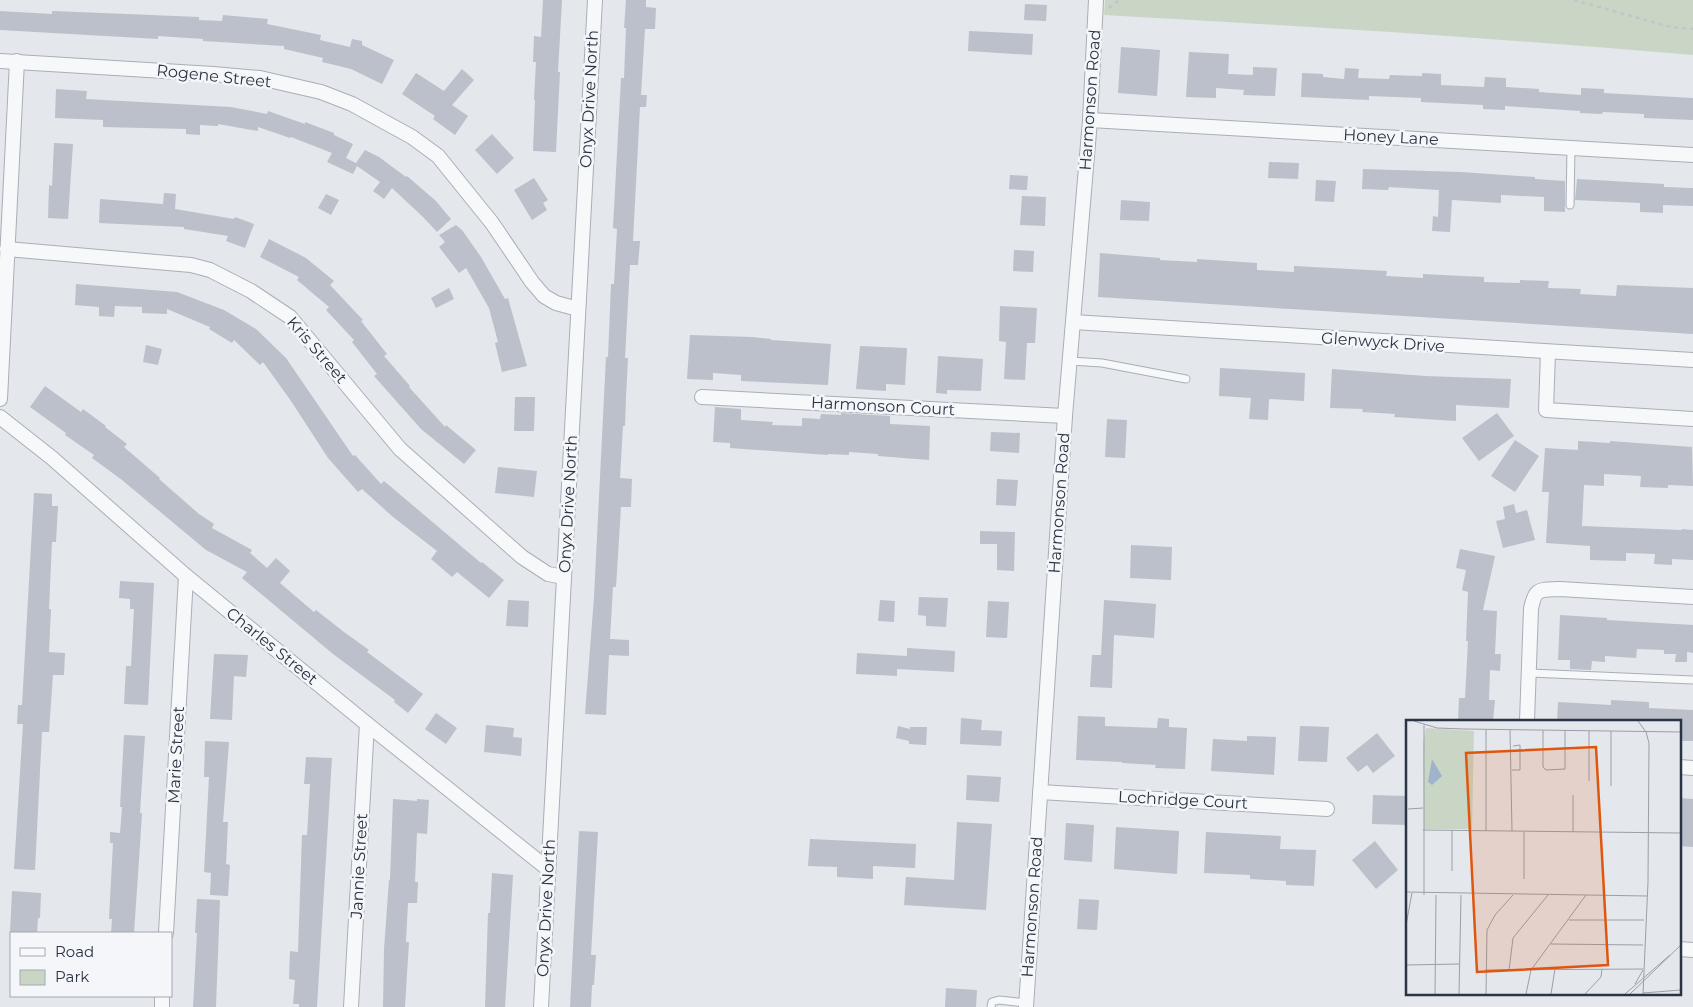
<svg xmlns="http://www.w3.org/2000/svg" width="1693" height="1007" viewBox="0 0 1693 1007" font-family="Montserrat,sans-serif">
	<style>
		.green { fill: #c9d6c5 }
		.building { fill: #bbc0ca }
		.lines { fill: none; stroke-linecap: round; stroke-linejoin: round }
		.lane-casing { stroke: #a9aeb7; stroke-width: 9 }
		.street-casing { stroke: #a9aeb7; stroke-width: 16 }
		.path { stroke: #c2c5cb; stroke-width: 2.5; stroke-dasharray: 4 4; stroke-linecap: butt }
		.lane { stroke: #f7f8fa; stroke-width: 7 }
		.street { stroke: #f7f8fa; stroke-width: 14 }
		.labels { text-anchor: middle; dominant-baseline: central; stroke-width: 5; stroke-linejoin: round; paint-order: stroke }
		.street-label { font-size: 16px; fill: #2b3445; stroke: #f4f6f9 }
		.inset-road { fill: none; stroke: #9a9fa9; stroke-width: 1 }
		.view { fill: #df570f; fill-opacity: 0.15; stroke: #df570f; stroke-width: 2.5 }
		.inset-edge { fill: none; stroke: #2b3445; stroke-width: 2.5 }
	</style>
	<rect width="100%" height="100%" fill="#e4e7ec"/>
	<!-- green -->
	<path class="green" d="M1105 0H1693V55C1497 38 1301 26 1104 15Z"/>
	<!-- building -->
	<g class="building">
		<path d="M543 0H562L558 72H560L556 152 533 151 535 100H534L536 62H533L534 36 541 37Z"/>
		<path d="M626 0H646V7L656 8 655 29H645L641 95H647L646 107H640L633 241H640L638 265H630L625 358H628L626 397 625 426H623L620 478 632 479 631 507H621L616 587H613L610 639 629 640V656L609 655 606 715 585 714 594 597 606 357H608L611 284H614L617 229 613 228 621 78H624L626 28H624Z"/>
		<path d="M1025 4 1047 5 1046 21 1024 20Z"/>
		<path d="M0 11 52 14V11L127 14 199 17V20L222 21 223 15 268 19 267 24 321 35 320 40 350 47 352 39 362 41V45L394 60 382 84 351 69 322 62 323 58 284 49V46L203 41V39L158 36V39L0 30Z"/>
		<path d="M969 31 1033 34 1032 55 968 51Z"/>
		<path d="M1121 47 1160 50 1157 96 1118 93Z"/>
		<path d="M1189 52 1229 54 1228 74 1253 75V67L1277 68 1275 96 1243 95 1244 90 1216 88V98L1186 97Z"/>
		<path d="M1345 68 1359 69 1358 78 1389 79 1390 75 1422 76V73L1441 74V85L1484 87 1485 77 1506 78V87L1539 89V92L1581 95V88L1604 89V93L1693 98V120L1644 118V114L1603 112 1602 114 1580 113V111L1505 106V110L1483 109V105L1421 102V98L1369 96V100L1301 97 1302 73 1323 74V77L1344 79Z"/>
		<path d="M462 69 474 80 452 105 468 116 455 135 433 119 435 116 402 94 416 73 444 91Z"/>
		<path d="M56 89 87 91 86 99 231 107 267 114 268 111 305 124V122L334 133V135L353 144 346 158 356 163 365 150 379 157 406 177 407 176 436 201 451 219 437 232 423 217 392 188 384 199 373 191 380 182 357 166 353 174 327 162 332 153 291 137 290 138 258 127V131L218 124V126L200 125V135L186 134V129L103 127V120L55 118Z"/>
		<path d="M492 134 514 158 497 174 475 150Z"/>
		<path d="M54 143 73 144 68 219 48 218 49 185 52 186Z"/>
		<path d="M1269 162 1299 163 1298 179 1268 178Z"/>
		<path d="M1363 169 1461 172 1535 177V179L1565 181V212L1544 211V197L1501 195V203L1452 200 1450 232 1432 231 1433 216 1438 217 1439 190 1389 187 1388 190 1362 189Z"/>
		<path d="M1010 175 1028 176 1027 190 1009 189Z"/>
		<path d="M534 178 548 200 543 203 547 210 532 220 514 190Z"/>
		<path d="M1577 179 1664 184V187L1693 188V206L1663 205V213L1640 212V203L1575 200Z"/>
		<path d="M1316 180 1336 181 1334 202 1315 201Z"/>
		<path d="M164 193 176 194 175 209 234 219 235 217 254 224 245 248 226 241 228 236 184 229V227L99 223 100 199 163 204Z"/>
		<path d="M326 194 339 200 331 215 318 208Z"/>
		<path d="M1022 196 1046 197 1045 226 1020 225Z"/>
		<path d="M1121 200 1150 202 1149 221 1120 220Z"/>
		<path d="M456 225 462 230 481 257 505 299 508 298 527 366 502 372 495 343 498 342 489 308 466 268 459 273 439 247 445 242 439 235Z"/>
		<path d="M269 239 306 258 334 281 330 285 363 320 361 321 387 354 384 356 410 386 409 387 445 427 446 425 476 450 464 464 421 429 374 376 377 374 352 342 354 340 326 310 329 307 297 280 299 277 260 257Z"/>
		<path d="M1014 250 1034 251 1033 272 1013 271Z"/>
		<path d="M1100 253 1160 258V260L1197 262V259L1257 263V270L1294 272V266L1387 271 1386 276 1423 278V274L1484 277V282L1520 283V280L1549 281 1548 288 1581 289 1580 294 1616 296 1617 285 1693 288V334L1098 297Z"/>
		<path d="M76 284 177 292 224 310 256 329 286 358 353 456 355 455 381 484 384 481 481 563 482 562 504 580 489 598 457 572 452 577 431 559 437 551 393 517 362 489 358 492 328 458 291 401 263 362 260 365 234 340 232 343 209 329 210 327 167 309V314L142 313V307L115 306 114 317 99 316V307L75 305Z"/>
		<path d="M449 288 454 299 436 308 431 298Z"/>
		<path d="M1000 306 1037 308 1035 343H1027L1025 380 1004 379 1006 342 999 341Z"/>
		<path d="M690 335 752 337 771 339V340L831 344 828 385 741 381V375L713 373V380L687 379Z"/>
		<path d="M146 345 162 349 158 365 143 362Z"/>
		<path d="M860 346 907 348 905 385 886 384V391L856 389Z"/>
		<path d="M938 356 983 359 981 391 947 390V394L936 393Z"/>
		<path d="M1220 368 1305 373 1304 401 1269 399 1268 420 1249 419 1251 398 1219 396Z"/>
		<path d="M1332 369 1425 376 1511 379 1509 408 1456 405V421L1394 417 1395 414 1362 412 1363 409 1330 408Z"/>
		<path d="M45 386 81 412 83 409 106 426 105 427 127 444 124 447 160 478 159 479 199 514 214 524 212 528 252 550 250 553 267 568 276 558 290 571 280 583 314 612 316 610 344 632 369 650 367 652 423 694 408 713 394 702 395 700 333 654 242 578 247 572 206 550 122 480 92 458 94 455 65 435 66 433 30 407Z"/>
		<path d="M515 397H535L534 431H514Z"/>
		<path d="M715 407 741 409V420L773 422 772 425 802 426V418L820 419 821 414 841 415V413L890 416V424L930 426 929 460 878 456V454L849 452V455L828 454V455L730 448V443L713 442Z"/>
		<path d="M1497 413 1514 436 1479 461 1462 438Z"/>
		<path d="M1107 419 1127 420 1125 458 1105 457Z"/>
		<path d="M991 432 1020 433 1019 453 990 451Z"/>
		<path d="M1515 440 1539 456 1515 492 1491 476Z"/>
		<path d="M1578 441 1610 443V441L1692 447 1693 486 1668 485V488L1640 487 1641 476 1604 474V486L1584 485 1582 526 1682 530V529L1693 530V560L1672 559V565L1654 564 1655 554 1626 553V561L1590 560V546L1546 543 1549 492H1542L1545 448 1578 450Z"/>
		<path d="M498 467 537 471 534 497 495 493Z"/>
		<path d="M997 479 1018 480 1016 506 996 505Z"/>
		<path d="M34 493 52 494V506H58L56 542H52L49 609H51L49 652 65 653 64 675H53L49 732H42L35 870 14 869 23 724H17L18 705H22Z"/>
		<path d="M1514 504 1516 513 1527 510 1535 540 1503 548 1496 521 1505 519 1503 507Z"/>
		<path d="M980 531 1015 532 1014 571 997 570V544H980Z"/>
		<path d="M1131 545 1172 547 1171 580 1130 578Z"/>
		<path d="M1460 549 1495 556 1483 610 1497 611 1495 654H1501L1500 671 1490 670 1489 700H1495L1493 721H1458L1459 698H1465L1468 641H1466L1468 592 1462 590 1466 570 1456 568Z"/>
		<path d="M120 581 154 583 148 705 124 704 126 666H131L134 609H130V599L119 598Z"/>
		<path d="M919 597 948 598 946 627 926 626V616L918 615Z"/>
		<path d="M508 600 529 601 528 627 506 626Z"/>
		<path d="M880 600 895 601 894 622 878 621Z"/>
		<path d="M1104 600 1156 604 1154 638 1114 635 1112 688 1090 687 1092 655H1101Z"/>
		<path d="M988 601 1009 602 1007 638 986 637Z"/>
		<path d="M1560 615 1607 618V620L1693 625V653L1687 652V662H1675L1676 654H1664V650L1637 649 1636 658 1605 656V662L1592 661 1591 670 1570 669V660H1558Z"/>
		<path d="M907 648 955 651 954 672 897 669V676L856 674 857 653 907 656Z"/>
		<path d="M214 654 248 655 246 677 234 676 232 720 210 719Z"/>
		<path d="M1611 700 1649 702V708L1693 710V741H1679V721H1557L1558 702 1611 705Z"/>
		<path d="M436 713 457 728 446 744 425 729Z"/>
		<path d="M1078 716 1105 717V726L1157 728 1158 718 1169 719V727L1187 728 1185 769 1155 768 1156 765 1122 763V762L1076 760Z"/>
		<path d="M961 718 982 720 981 730 1002 731 1001 746 960 744Z"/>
		<path d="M486 725 514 728 513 737 522 738 521 756 484 752Z"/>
		<path d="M898 726 910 729V727H927L926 745 909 744V741L896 738Z"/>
		<path d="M1300 726 1329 727 1327 762 1298 761Z"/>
		<path d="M1377 733 1395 756 1373 773 1367 765 1358 772 1346 758Z"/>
		<path d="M124 735 145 736 140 813H142L140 845 134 933H111L112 919H109L113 843H110V832L120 833 122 807H120Z"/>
		<path d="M1247 736 1276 737 1274 775 1211 771 1213 739 1247 741Z"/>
		<path d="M205 741 229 742 223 822H228L226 864 230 865 228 896 210 895 211 873 204 872 209 777H204Z"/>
		<path d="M306 757 332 758 317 1007H299V1004H293L295 980 289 979 290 951 298 952 302 835H307L310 784H304Z"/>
		<path d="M967 775 1001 777 999 802 966 800Z"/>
		<path d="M1373 795 1407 796V825L1372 824Z"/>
		<path d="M1679 798 1693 799V847L1679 846Z"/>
		<path d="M393 799 417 801V799L429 800 427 834 417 833 415 882H418L417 903H408L406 942H409L405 1007H383L384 949 389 880H390Z"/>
		<path d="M957 822 992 824 986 910 904 905 906 877 954 880Z"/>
		<path d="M1066 823 1094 825 1092 862 1064 860Z"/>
		<path d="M1116 827 1179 831 1177 874 1114 869Z"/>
		<path d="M579 831 598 832 591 955H596L594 985H592L591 1007H570Z"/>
		<path d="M1206 832 1281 836 1280 849 1316 850 1314 886 1286 885V881L1250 879V875L1204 873Z"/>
		<path d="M810 839 916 844 915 868 873 866V879L837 877V867L808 866Z"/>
		<path d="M1375 841 1398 870 1376 889 1352 860Z"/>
		<path d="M492 873 513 875 505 1007H485L488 913H490Z"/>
		<path d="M12 891 41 893 40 918H38L37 933H10Z"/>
		<path d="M197 899 220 900 216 1007H193L197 933H195Z"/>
		<path d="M1079 899 1099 900 1097 930 1077 929Z"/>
		<path d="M946 988 977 990 976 1007H945Z"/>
	</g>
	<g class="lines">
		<!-- lane casing -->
		<g class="lane-casing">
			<g id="lane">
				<path d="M1570 205 1571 148"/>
				<path d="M1070 361 1102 363 1186 379"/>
				<path d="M1530 673 1693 680"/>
				<path d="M991 1007 992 1002 999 1000 1026 1003"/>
			</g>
		</g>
		<!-- street casing -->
		<g class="street-casing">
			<g id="street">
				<path d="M0 61 213 74 260 78 321 92 352 104 412 137 438 156 492 223 532 282 544 296 556 303 578 309"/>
				<path d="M1090 120 1693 155"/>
				<path d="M7 249 191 265 210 270 251 291 290 317 400 449 522 557 548 574 564 577"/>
				<path d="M1073 322 1693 360"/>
				<path d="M1548 352 1546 410 1693 419"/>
				<path d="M702 397 1065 416"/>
				<path d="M0 399 17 61"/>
				<path d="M0 417 52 458 186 576 367 724 548 869"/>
				<path d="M1527 721 1531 609C1535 587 1540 590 1560 589L1693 597"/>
				<path d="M1679 767 1693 768"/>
				<path d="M1040 792 1327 809"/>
				<path d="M166 933 186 576"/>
				<path d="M1679 949 1693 950"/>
				<path d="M162 1007V996"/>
				<path d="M351 1007 367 724"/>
				<path d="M541 1007 595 0"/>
				<path d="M1026 1007 1065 416 1090 120 1096 0"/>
			</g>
		</g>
		<!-- path -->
		<g class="path">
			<path d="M1574 0 1671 27 1693 29"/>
			<path d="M1109 8 1119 0"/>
		</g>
		<!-- lane -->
		<use href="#lane" class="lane"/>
		<!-- street -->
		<use href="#street" class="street"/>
	</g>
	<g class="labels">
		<!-- street labels -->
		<g class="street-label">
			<text transform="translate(214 76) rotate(6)">Rogene Street</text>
			<text transform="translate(589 99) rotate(-87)">Onyx Drive North</text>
			<text transform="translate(1090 100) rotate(-86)">Harmonson Road</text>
			<text transform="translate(1391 137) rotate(3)">Honey Lane</text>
			<text transform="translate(1383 342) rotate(4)">Glenwyck Drive</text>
			<text transform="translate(317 350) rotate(49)">Kris Street</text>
			<text transform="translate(883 406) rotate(3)">Harmonson Court</text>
			<text transform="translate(1059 503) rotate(-86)">Harmonson Road</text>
			<text transform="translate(568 504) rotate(-87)">Onyx Drive North</text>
			<text transform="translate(272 646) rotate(39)">Charles Street</text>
			<text transform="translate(176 755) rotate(-87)">Marie Street</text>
			<text transform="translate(1183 800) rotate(3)">Lochridge Court</text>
			<text transform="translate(359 866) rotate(-87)">Jannie Street</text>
			<text transform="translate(1032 907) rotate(-86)">Harmonson Road</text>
			<text transform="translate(546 908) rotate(-87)">Onyx Drive North</text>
		</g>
	</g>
	<!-- overview -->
	<g transform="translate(1406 720)">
		<rect width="275" height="275" fill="#e4e7ec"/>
		<path d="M20 8 68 11 66 109H18L17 24Z" fill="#c9d6c5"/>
		<path d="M26 39 36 56 26 65 22 62Z" fill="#9fb4cc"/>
		<path class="inset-road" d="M8 1 31 8 58 9 275 12M232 1 240 12 243 23 242 162 237 274M18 5V175M104 10 106 111M137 10V47L140 50 159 49V10M106 50H114V25L107 26M183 61V11M205 66V11M0 77V126M2 89 17 88M17 110 275 113M46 110V151M80 111V9M118 112V159M167 112V75M0 172 241 176M163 200H238M0 205 6 173M145 224 237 225M0 245 53 244M79 250 237 249M103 250 107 218 142 175M229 264 237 250M237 273 275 270M29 274 30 175M53 274 55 175M80 274 81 210 89 195 107 175M120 274 125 250 180 175M145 274 149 249M179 274 195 257 196 249M219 274 264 235M224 274 275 225"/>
		<path class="view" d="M190 27 202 245 71 252 60 33Z"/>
		<rect width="275" height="275" class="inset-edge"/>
	</g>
	<!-- legend -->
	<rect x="10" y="932" width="162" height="65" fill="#f4f6f9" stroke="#a4a8b1"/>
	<rect x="20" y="948" width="25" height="8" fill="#f7f8fa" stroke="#a4a8b1"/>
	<text x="55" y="957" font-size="15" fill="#2b3445">Road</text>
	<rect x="20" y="970" width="25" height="15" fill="#c9d6c5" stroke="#a4a8b1"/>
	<text x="55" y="982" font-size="15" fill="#2b3445">Park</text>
</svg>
